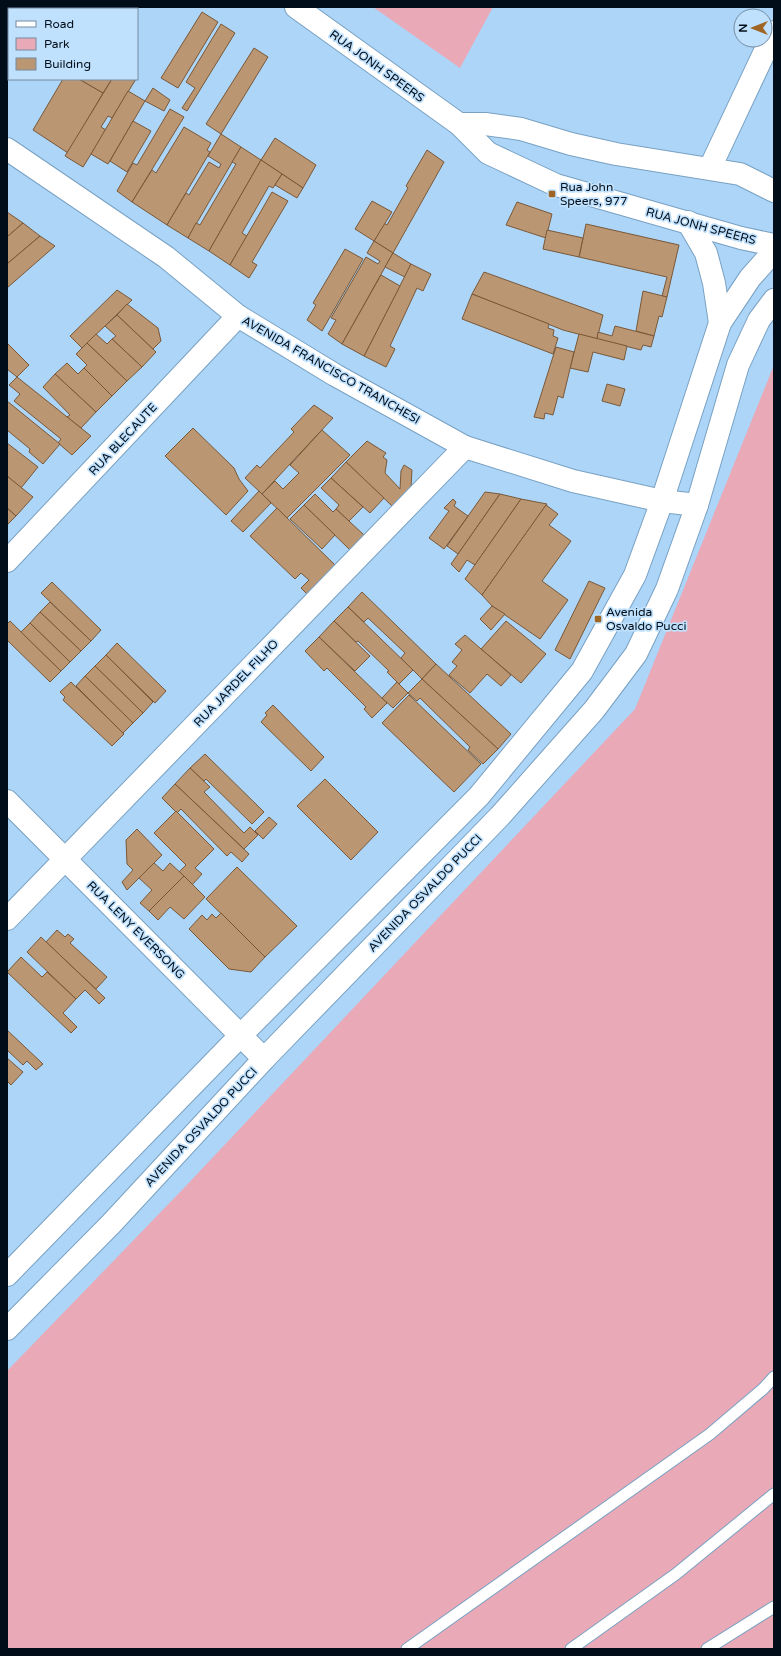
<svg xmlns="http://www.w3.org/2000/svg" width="781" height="1656" viewBox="0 0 781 1656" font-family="'Varela Round',sans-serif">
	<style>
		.green { fill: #eaa9b7 }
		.building { fill: #bb9673; stroke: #7a5837 }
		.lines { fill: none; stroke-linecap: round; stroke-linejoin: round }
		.service-casing { stroke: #79a1c2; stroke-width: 13 }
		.minor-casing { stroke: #79a1c2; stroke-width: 24 }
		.secondary-casing { stroke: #79a1c2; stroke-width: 24 }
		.service { stroke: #fff; stroke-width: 11 }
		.minor { stroke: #fff; stroke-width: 22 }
		.secondary { stroke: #fff; stroke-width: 22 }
		.poi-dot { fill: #9f6524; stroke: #c0e1fd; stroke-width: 1.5 }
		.labels { text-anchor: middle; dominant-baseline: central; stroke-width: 3.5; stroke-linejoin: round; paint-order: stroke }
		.street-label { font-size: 12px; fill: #010d18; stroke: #c0e1fd }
		.poi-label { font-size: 12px; fill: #010d18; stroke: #c0e1fd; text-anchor: start }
	</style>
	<rect width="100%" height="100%" fill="#acd5f8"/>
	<!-- green -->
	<g class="green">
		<path d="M373 7H493L460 68Z"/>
		<path d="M774 365V1649H7V1371L183 1189 635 709Z"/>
	</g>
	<!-- building -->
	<g class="building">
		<path d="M82 7H102L101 9H81Z"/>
		<path d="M202 12 218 22 178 88 161 78Z"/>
		<path d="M221 24 235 33 187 111 182 108 195 88 186 82Z"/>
		<path d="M254 48 268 57 221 134 206 124Z"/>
		<path d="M63 79H79L103 93 68 153 33 130Z"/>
		<path d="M79 79H112L103 93Z"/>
		<path d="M112 79H136L112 118 108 116 101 127 106 130 83 167 65 156Z"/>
		<path d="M153 88 170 100 164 111 145 101Z"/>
		<path d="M128 91 145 101 108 164 91 154Z"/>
		<path d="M170 109 184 117 132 202 117 191 133 163 137 165Z"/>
		<path d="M133 121 151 131 127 172 110 161Z"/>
		<path d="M184 127 211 143 207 150 210 152 167 225 132 202 152 170 156 173Z"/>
		<path d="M221 134 241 147 188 238 167 225 186 193 189 195 209 162 219 168 221 164 208 156Z"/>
		<path d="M275 138 316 165 303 188 261 160Z"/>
		<path d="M241 147 261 160 209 251 188 238 196 223 200 225 236 164 232 162Z"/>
		<path d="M427 150 444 162 393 253 374 241 384 223 387 225 408 188 406 186Z"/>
		<path d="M261 160 282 174 273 188 269 186 242 233 247 236 230 265 209 251Z"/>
		<path d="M282 174 303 188 297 198 275 185Z"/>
		<path d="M272 192 288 201 252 262 257 265 249 278 230 265Z"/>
		<path d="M372 201 392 212 374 241 355 229Z"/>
		<path d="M517 202 552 214 546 238 506 225Z"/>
		<path d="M7 212 23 223 7 237Z"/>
		<path d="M23 223 40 236 7 264V237Z"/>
		<path d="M586 224 679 245 667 297 662 296 667 277 579 257Z"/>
		<path d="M547 230 583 238 579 257 543 249Z"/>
		<path d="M40 236 55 246 7 288V264Z"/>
		<path d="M374 241 393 253 342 344 328 334 336 320 331 318 366 257 378 264 380 261 367 253Z"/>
		<path d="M345 249 363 259 322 331 307 320 316 305 313 303Z"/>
		<path d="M393 253 411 264 405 277 385 267Z"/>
		<path d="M411 264 431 274 423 291 417 288 390 346 395 349 386 367 364 356Z"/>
		<path d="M484 272 603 315 597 339 563 330 472 294Z"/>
		<path d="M381 275 400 286 364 356 342 344Z"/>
		<path d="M117 290 132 300 82 348 70 336Z"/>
		<path d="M643 291 667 297 662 317 659 316 654 336 636 331Z"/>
		<path d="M472 294 549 324 548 328 554 330 553 336 558 338 553 354 462 319Z"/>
		<path d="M127 304 158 328 161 341 153 349 117 315Z"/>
		<path d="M117 315 156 352 142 367 112 339 116 336 105 326Z"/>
		<path d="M615 326 654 336 651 347 643 345 641 350 597 339 598 332 612 336Z"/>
		<path d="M96 334 107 344 112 339 142 367 127 381 87 343Z"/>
		<path d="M579 334 627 346 624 360 593 352 588 372 570 368Z"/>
		<path d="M7 343 29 365 17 377 7 369Z"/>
		<path d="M87 343 127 381 112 396 84 368 87 365 76 354Z"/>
		<path d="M556 347 574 352 563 398 558 396 553 415 545 413 544 419 534 417Z"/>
		<path d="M67 363 78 374 84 368 112 396 96 412 55 374Z"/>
		<path d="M55 374 96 412 81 428 67 417 70 415 43 387Z"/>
		<path d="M17 377 91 436 72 455 58 443 61 439 14 401 20 394 9 385Z"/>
		<path d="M607 384 625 389 620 406 602 401Z"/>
		<path d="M7 401 60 444 43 464 29 452 30 449 7 430Z"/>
		<path d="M314 405 333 418 262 494 245 478 257 465 260 468 294 432 291 429Z"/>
		<path d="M193 428 234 468 239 479 248 491 226 515 165 456Z"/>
		<path d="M322 430 350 455 287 518 262 494 275 481 283 489 299 473 290 465Z"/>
		<path d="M367 441 386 453 383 457 387 460 385 473 400 489 401 471 404 465 412 470 411 487 392 506 346 462Z"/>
		<path d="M7 443 38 467 21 488 7 476Z"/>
		<path d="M346 462 384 498 370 513 331 478Z"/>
		<path d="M7 476 33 497 16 516 7 508Z"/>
		<path d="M331 478 363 507 349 521 336 509 339 505 321 488Z"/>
		<path d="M259 491 271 503 243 532 231 521Z"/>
		<path d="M485 492 500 494 458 554 447 546Z"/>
		<path d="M315 494 333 512 336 509 364 535 350 550 304 505Z"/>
		<path d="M500 494 521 499 475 565 467 560 459 572 451 564Z"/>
		<path d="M453 499 456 502 454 506 468 516 444 549 429 538 449 511 444 508Z"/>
		<path d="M521 499 547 504 482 595 465 579Z"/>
		<path d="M304 505 335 535 322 549 290 519Z"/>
		<path d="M546 505 558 514 549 525 571 541 542 581 568 600 540 639 492 606 482 595Z"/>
		<path d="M7 508 16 516 7 525Z"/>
		<path d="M277 508 335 565 307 594 301 588 309 580 301 573 295 579 250 536Z"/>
		<path d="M589 581 605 588 570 659 555 650Z"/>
		<path d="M52 582 101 630 91 641 41 593Z"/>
		<path d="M362 592 436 664 422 679 401 658 405 653 368 618 364 622 348 607Z"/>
		<path d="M50 602 91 641 81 651 40 612Z"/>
		<path d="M492 606 505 614 491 630 480 619Z"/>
		<path d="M348 607 413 670 399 684 387 672 389 671 358 641 356 642 334 621Z"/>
		<path d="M40 612 81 651 70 662 30 623Z"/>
		<path d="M10 621 61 671 50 682 7 640V624Z"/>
		<path d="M334 621 370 656 355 671 319 637Z"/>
		<path d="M506 621 546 654 521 683 481 649Z"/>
		<path d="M30 623 70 662 61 671 21 632Z"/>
		<path d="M465 635 511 675 501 686 487 674 470 693 449 675 457 666 452 662 462 650 455 644Z"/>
		<path d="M319 637 387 703 372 718 364 709 366 707 327 668 324 671 305 651Z"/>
		<path d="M117 643 166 691 155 703 106 655Z"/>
		<path d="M106 655 153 702 143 713 95 666Z"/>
		<path d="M436 664 511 734 498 749 422 679Z"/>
		<path d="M95 666 143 713 133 723 85 676Z"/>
		<path d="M85 676 133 723 123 733 76 686Z"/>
		<path d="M422 679 498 749 483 764 468 750 470 747 420 698 417 701 408 693Z"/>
		<path d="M71 682 124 734 112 746 63 700 65 697 60 692Z"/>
		<path d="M397 682 408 693 393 708 382 698Z"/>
		<path d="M409 695 481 764 454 792 382 723Z"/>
		<path d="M273 705 324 757 311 771 261 722 267 715 265 713Z"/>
		<path d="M205 754 264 812 252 824 206 779 204 781 190 768Z"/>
		<path d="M190 768 210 787 204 792 244 833 250 827 258 835 244 849 175 784Z"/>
		<path d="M325 779 378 832 351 860 297 806Z"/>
		<path d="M175 784 249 854 242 862 231 852 227 856 181 809 177 813 162 798Z"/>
		<path d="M176 811 214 849 195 868 202 874 192 885 179 872 186 865 154 833Z"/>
		<path d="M269 817 277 824 263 839 255 831Z"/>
		<path d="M137 829 162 855 127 890 122 882 133 870 127 864 126 840Z"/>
		<path d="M154 863 163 871 170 863 184 876 149 911 140 903 152 890 139 878Z"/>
		<path d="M237 867 297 926 265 957 206 899Z"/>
		<path d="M184 876 205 897 184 919 170 907 158 920 149 911Z"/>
		<path d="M221 913 265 957 251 972 229 969 189 929 202 915 207 920 212 914 216 918Z"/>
		<path d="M57 930 65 937 68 934 74 939 70 943 107 977 96 989 46 942Z"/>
		<path d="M41 937 105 998 99 1004 85 990 76 999 27 952Z"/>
		<path d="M21 957 42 977 47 972 76 999 63 1013 77 1027 71 1033 7 972Z"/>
		<path d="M7 1030 43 1064 36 1070 27 1061 23 1065 7 1050Z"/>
		<path d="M7 1058 23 1072 11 1085 7 1081Z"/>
	</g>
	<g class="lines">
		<!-- service casing -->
		<g class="service-casing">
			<g id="service">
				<path d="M407 1649 710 1434 763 1389 774 1377"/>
				<path d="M571 1649 676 1574 774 1494"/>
				<path d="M707 1649 774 1607"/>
			</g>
		</g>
		<!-- minor casing -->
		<g class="minor-casing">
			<g id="minor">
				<path d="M7 149 166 257 238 316 335 375 465 447 573 481 662 501 697 505"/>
				<path d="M710 168 774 32"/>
				<path d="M7 561 238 316"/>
				<path d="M7 801 264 1059"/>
				<path d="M7 919 465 447"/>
			</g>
		</g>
		<!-- secondary casing -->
		<g class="secondary-casing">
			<g id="secondary">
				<path d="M296 7 459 124 488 153 556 185 741 238 774 245"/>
				<path d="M459 124H485L521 129 571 144 616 154 740 174 774 191"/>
				<path d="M688 222 706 253 714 283 720 323"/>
				<path d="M7 1275 241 1035 479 796 582 671 635 575 662 501 720 323 750 278 774 251"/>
				<path d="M7 1329 111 1224 264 1059 500 816 594 710 636 654 667 589 697 505 738 365 759 320 774 300"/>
			</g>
		</g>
		<!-- service -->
		<use href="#service" class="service"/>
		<!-- minor -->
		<use href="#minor" class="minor"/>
		<!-- secondary -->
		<use href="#secondary" class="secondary"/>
	</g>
	<!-- markers -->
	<g class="poi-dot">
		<rect x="548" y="190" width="8" height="8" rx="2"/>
		<rect x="594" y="615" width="8" height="8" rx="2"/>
	</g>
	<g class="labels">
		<!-- street labels -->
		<g class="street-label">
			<text transform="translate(377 66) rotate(36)">RUA JONH SPEERS</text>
			<text transform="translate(701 226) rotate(15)">RUA JONH SPEERS</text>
			<text transform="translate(331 370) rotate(30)">AVENIDA FRANCISCO TRANCHESI</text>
			<text transform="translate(123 439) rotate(-47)">RUA BLECAUTE</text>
			<text transform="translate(236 683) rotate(-46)">RUA JARDEL FILHO</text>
			<text transform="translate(425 893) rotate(-46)">AVENIDA OSVALDO PUCCI</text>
			<text transform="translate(136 930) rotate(45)">RUA LENY EVERSONG</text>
			<text transform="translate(201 1127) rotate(-47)">AVENIDA OSVALDO PUCCI</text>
		</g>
		<!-- poi labels -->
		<g class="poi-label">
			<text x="560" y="187">Rua John<tspan x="560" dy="14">Speers, 977</tspan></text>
			<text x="606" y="612">Avenida<tspan x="606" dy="14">Osvaldo Pucci</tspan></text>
		</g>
	</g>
	<!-- border -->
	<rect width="781" height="1656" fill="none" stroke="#010d18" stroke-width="16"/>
	<!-- legend -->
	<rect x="8" y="8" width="130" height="72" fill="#c0e1fd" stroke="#748ca1"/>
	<rect x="16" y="21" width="20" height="6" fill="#ffffff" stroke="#748ca1"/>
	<text x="44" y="28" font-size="12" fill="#010d18">Road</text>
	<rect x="16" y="38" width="20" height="12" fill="#eaa9b7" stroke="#748ca1"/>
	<text x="44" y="48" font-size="12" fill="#010d18">Park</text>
	<rect x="16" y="58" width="20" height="12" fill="#bb9673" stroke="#748ca1"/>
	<text x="44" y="68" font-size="12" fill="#010d18">Building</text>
	<!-- north arrow -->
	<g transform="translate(753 28) rotate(270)"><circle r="19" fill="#c0e1fd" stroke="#748ca1"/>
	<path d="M0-3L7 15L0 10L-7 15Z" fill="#9f6524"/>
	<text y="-6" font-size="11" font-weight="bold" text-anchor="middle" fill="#010d18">N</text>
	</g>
</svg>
